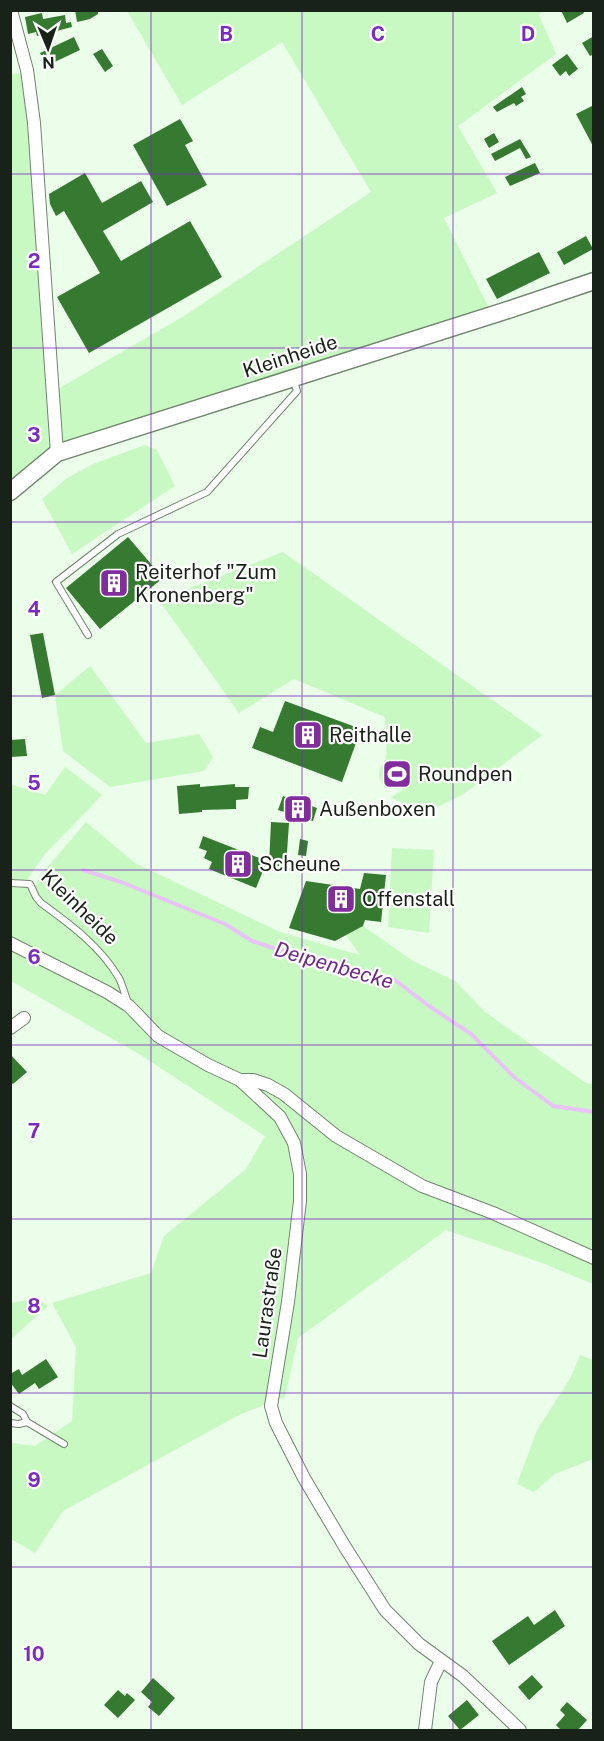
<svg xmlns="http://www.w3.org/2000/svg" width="604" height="1741" font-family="'Public Sans',sans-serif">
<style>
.green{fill:#c9f9c3}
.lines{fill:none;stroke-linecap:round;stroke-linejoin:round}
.stream{stroke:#e7c4f5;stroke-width:4}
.building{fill:#367930}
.lane-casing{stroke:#70856e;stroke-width:8}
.street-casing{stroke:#70856e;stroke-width:14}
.secondary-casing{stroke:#70856e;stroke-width:19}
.lane{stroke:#fff;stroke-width:6}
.street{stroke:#fff;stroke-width:12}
.secondary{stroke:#fff;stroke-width:16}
.grid{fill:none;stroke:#7b2cbf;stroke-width:1.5;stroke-opacity:0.55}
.labels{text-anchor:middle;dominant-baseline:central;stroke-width:4.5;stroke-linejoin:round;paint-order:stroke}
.street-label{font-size:20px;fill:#192218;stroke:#fff}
.poi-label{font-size:20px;fill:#192218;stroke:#fff;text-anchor:start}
.water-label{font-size:21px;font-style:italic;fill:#6f2986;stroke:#fff}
.grid-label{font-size:20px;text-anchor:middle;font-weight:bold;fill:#7b2cbf;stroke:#fff;stroke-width:4.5;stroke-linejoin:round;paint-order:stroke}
</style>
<rect width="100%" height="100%" fill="#ebfee9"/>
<path class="green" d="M127 11H543L539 15 556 54 458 126 497 193 444 218 489 308 308 364 62 445 58 389 184 316 371 192 282 42 182 105Z
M25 73 53 451 11 486 10 74Z
M145 445 157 450 175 486 72 554 42 499 67 478 93 464Z
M283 552 542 735 462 795 422 814 391 797 404 789C392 790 375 786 380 769 380 766 384 764 385 761 388 752 385 727 385 717L294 679 239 713 159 600Z
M90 666 146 743 199 734 213 757 204 771 110 787 63 751 55 695Z
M65 767 102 795 44 855 26 881 11 880 10 784 45 795Z
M86 822 135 863 280 932 360 955 346 935 363 926 413 961 455 981 485 1012 586 1083 593 1084V1284L542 1263 446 1230 298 1338 285 1397 241 1414 63 1511 35 1553 11 1539V1443L35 1446 72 1421 76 1347 52 1303 151 1273 164 1236 246 1169 265 1136 139 1054 11 981V888L35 886 40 876Z
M392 848 434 850 429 933 388 927Z
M37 1298 48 1306 11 1339V1303Z
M580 1355 593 1360V1459L555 1474 534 1492 517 1484 537 1430 571 1377Z"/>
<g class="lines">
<path class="stream" d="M83 870 121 882 225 924 252 941 334 968 395 980 429 1006 471 1034 514 1077 553 1106 594 1112"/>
</g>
<path class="building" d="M75 10H98V14L90 19 77 22Z
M561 10H583L584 13 567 23Z
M42 13 43 19 65 15 66 23 71 22 72 27 37 36 36 32 28 34 25 17Z
M594 36V54L590 56 582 43Z
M74 37 80 50 46 66 40 53Z
M102 49 113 66 105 72 93 54Z
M567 54 578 69 569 76 566 71 560 76 552 65Z
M522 87 526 94 521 97 524 101 516 106 514 103 497 112 493 107Z
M594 105V148L576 114Z
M180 119 193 141 185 145 207 185 167 206 133 145Z
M494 133 499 142 489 148 484 139Z
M520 139 531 157 526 159 520 148 495 161 491 154Z
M535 163 540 173 510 186 505 177Z
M85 173 102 203 141 181 153 202 103 231 121 261 190 221 222 277 89 353 57 297 100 273 64 211 56 216 50 204 49 194Z
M586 236 593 249 564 265 557 252Z
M539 252 550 273 497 299 486 279Z
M128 537 163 578 100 629 66 588Z
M43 633 55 695 42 698 30 635Z
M285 701 361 729 342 782 252 748 260 727 273 732Z
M25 739 27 756 10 757V740Z
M200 784V787L235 784V787H249L248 799 236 800V809L202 810V812L179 814 177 786Z
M283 796 317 808 313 821 278 810Z
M271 822 289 823 286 867 269 865Z
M203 836 267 861 256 888 209 869 212 862 204 858 207 851 199 848Z
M300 839 308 841 306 856 298 855Z
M364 873 386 875 381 922 365 920 363 926 335 941 289 928 306 881 360 889Z
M10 1054 27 1072 13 1084 10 1082Z
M46 1359 58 1377 39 1389 35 1383 19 1394 10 1382V1374L19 1369 22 1375Z
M555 1610 565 1626 509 1665 492 1641 528 1616 534 1625Z
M532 1675 543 1687 529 1700 518 1687Z
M153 1678 175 1698 159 1716 148 1707 152 1702 141 1692Z
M118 1690 125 1696 127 1693 135 1700 118 1718 104 1705Z
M467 1700 479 1715 460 1730 448 1716Z
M567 1702 587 1720 578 1730H561L556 1725 565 1715 560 1710Z"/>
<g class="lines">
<g class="lane-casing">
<path id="lane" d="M88 635 56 582 118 534 207 492 297 391 294 381
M10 883 30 884 36 897 41 903C70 924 100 946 119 978 123 986 125 996 129 1005
M10 1406 23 1414 27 1422 64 1444
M10 1423 19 1424 27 1422"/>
</g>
<g class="street-casing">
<path id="street" d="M11 10 27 70 34 123 57 453
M10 943 107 992 129 1006 158 1036 208 1065 240 1080 280 1117 294 1143 300 1174V1201L288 1302 271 1406 276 1423 304 1478 345 1547 385 1610 419 1644 463 1676 520 1730
M10 1028 24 1018
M240 1080H253L268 1085 284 1094 336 1136 422 1186 493 1213 594 1258
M425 1730 431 1682 441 1661"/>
</g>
<g class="secondary-casing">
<path id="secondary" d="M10 492 57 453 508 310 594 281"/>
</g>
<use href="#lane" class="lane"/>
<use href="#street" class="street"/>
<use href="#secondary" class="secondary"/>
</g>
<path class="grid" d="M151 10V1730M302 10V1730M453 10V1730M10 174H594M10 348H594M10 522H594M10 696H594M10 870H594M10 1045H594M10 1219H594M10 1393H594M10 1567H594"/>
<defs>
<g id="building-square" transform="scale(1.5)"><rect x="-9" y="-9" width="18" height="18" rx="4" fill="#812d9c" stroke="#fff"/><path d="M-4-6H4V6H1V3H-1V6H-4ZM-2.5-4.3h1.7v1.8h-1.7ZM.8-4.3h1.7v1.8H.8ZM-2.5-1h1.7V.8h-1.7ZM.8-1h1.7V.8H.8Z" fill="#fff"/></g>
<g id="stadium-square" transform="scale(1.5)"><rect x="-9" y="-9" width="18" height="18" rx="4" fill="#812d9c" stroke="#fff"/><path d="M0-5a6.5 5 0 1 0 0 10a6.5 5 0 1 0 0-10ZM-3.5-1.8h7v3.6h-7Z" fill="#fff"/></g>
</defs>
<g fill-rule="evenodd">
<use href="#building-square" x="114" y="583"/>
<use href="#building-square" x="308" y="735"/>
<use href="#stadium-square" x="397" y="774"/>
<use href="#building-square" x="298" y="809"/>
<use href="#building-square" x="238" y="864"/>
<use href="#building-square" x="341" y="899"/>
</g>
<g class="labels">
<g class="street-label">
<text transform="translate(290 356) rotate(-18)">Kleinheide</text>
<text transform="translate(80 907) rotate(44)">Kleinheide</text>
<text transform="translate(267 1303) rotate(-82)">Laurastraße</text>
</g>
<g class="poi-label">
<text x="135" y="572">Reiterhof "Zum<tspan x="135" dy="23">Kronenberg"</tspan></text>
<text x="329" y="735">Reithalle</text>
<text x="418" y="774">Roundpen</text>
<text x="319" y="809">Außenboxen</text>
<text x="259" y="864">Scheune</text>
<text x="362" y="899">Offenstall</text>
</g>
<g class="water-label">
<text transform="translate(334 965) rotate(16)">Deipenbecke</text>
</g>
</g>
<g class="grid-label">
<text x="226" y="41">B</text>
<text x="378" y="41">C</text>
<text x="528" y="41">D</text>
<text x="34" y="268">2</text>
<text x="34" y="442">3</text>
<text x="34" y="616">4</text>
<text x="34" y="790">5</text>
<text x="34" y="964">6</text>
<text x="34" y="1138">7</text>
<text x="34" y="1313">8</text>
<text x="34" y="1487">9</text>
<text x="34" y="1661">10</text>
</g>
<rect width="604" height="1741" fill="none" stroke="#192218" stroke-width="24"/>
<g transform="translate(48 48) rotate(178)" stroke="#ffffff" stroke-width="4.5" paint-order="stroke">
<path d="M0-4.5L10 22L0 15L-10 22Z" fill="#192218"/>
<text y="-9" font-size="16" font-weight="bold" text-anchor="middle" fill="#192218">N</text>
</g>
</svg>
